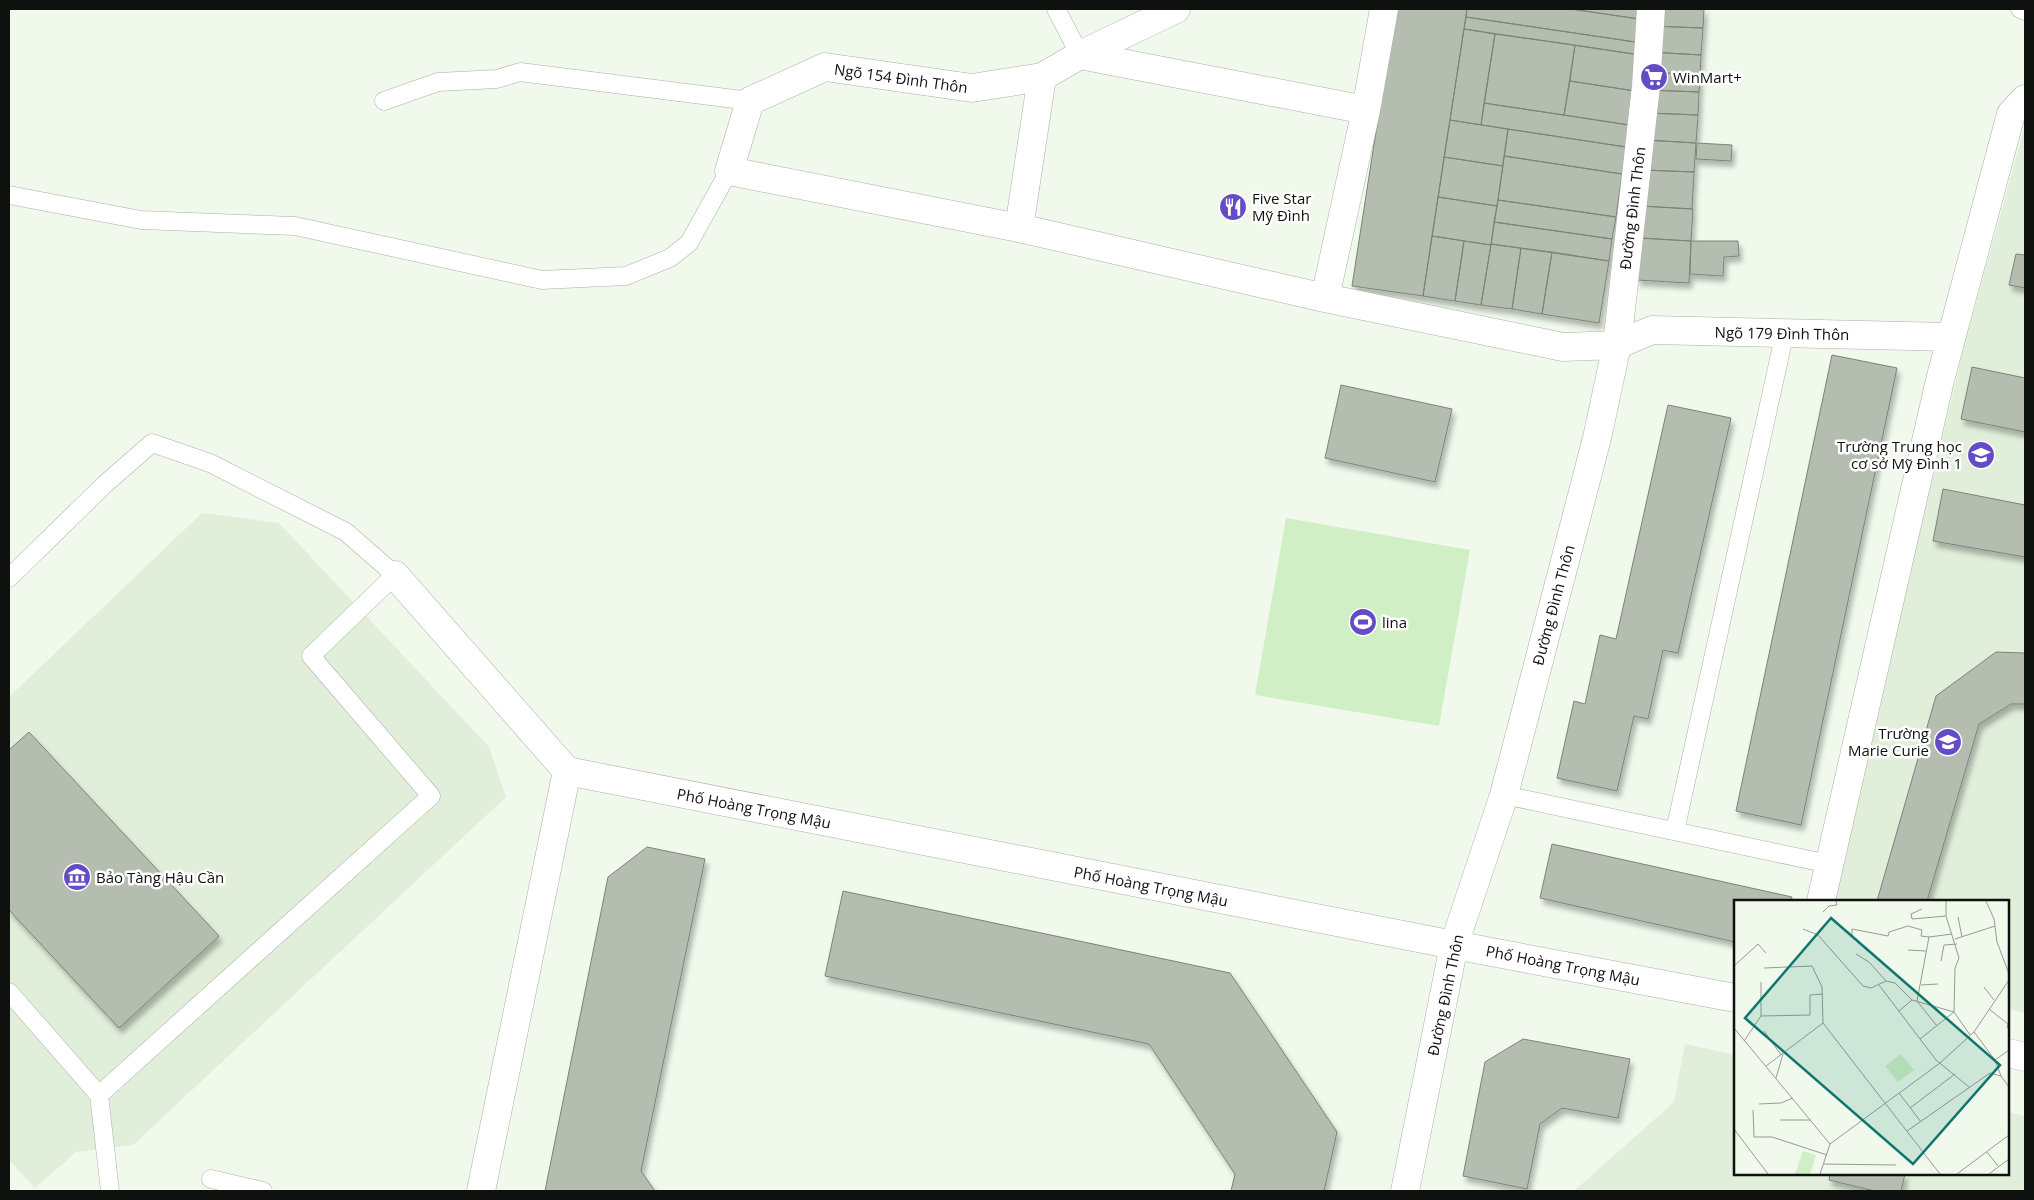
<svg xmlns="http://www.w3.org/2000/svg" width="2034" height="1200" font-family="'Open Sans',sans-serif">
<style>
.built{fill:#e0eeda}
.green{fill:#d1efc5}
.building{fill:#b4bdb0;stroke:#7b8478;filter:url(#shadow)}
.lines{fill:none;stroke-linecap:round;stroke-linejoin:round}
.service-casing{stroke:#a8b1a5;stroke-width:19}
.minor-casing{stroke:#a8b1a5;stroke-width:29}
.service{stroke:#fff;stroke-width:18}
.minor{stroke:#fff;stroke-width:28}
.labels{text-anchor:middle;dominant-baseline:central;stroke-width:5;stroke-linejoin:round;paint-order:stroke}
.poi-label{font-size:15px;fill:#0e110d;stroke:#fff;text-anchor:start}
.street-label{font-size:15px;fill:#0e110d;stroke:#fff}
.inset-road{fill:none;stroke:#969c93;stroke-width:1}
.view{fill:#0f766e;fill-opacity:0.15;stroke:#0f766e;stroke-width:2.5}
.inset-edge{fill:none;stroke:#0e110d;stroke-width:2.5}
</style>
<defs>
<filter id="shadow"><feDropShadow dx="3" dy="5.5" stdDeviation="2.5" flood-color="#0004"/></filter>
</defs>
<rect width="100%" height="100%" fill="#f0f9ec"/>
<path class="built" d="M2025 125V1013L2008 1009V901H1835L1912 563 1964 347Z
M202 513 279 523 489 747 506 797 133 1145 76 1152 35 1188 9 1160V697Z
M1685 1044 1735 1055V1174H2008V1112L2025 1116V1191H1574L1674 1102Z"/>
<path class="green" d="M1286 518 1470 550 1439 726 1255 695Z"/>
<path class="building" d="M1395 9H1467L1423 296 1352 286Z
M1467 9H1571L1646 20 1642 43 1466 17Z
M1571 9H1648L1646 20Z
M1653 9H1704L1703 28 1652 26Z
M1466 17 1642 43 1640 55 1464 29Z
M1652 26 1703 28 1701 55 1650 52Z
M1464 29 1495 34 1481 125 1450 120Z
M1495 34 1575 45 1564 115 1484 103Z
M1575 45 1640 55 1635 91 1570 81Z
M1650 52 1701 55 1700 75 1649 72Z
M1649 72 1700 75 1699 92 1648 90Z
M1570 81 1635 91 1629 125 1564 115Z
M1648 90 1699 92 1698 115 1647 113Z
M1484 103 1629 125 1626 147 1481 125Z
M1647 113 1698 115 1696 143 1645 140Z
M1450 120 1508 129 1503 166 1444 157Z
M1508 129 1626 147 1622 174 1504 156Z
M1645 140 1696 143 1694 172 1644 170Z
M1697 143 1732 145 1731 161 1696 159Z
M1504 156 1622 174 1616 217 1498 200Z
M1444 157 1503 166 1497 206 1438 197Z
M1644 170 1694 172 1692 209 1641 206Z
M1438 197 1497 206 1491 245 1432 236Z
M1498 200 1616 217 1612 239 1494 222Z
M1641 206 1693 209 1691 241 1640 238Z
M1494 222 1612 239 1609 261 1491 244Z
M1432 236 1464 241 1455 301 1423 296Z
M1640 238 1691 241 1689 283 1637 280Z
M1464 241 1491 245 1481 305 1455 301Z
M1691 241H1738L1739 256 1724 257 1723 276 1690 274Z
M1491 244 1521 248 1512 309 1481 305Z
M1521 248 1552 252 1542 314 1512 309Z
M1552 252 1609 261 1599 323 1542 314Z
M2016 254 2025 255V288L2009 285Z
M1832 355 1897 368 1801 825 1736 811Z
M1972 367 2025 378V432L1961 419Z
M1341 385 1452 409 1435 482 1325 458Z
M1668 405 1731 418 1678 653 1663 650 1648 719 1634 716 1617 791 1557 778 1574 701 1585 704 1600 635 1616 639Z
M1943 489 2025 505V557L1933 541Z
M1996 652 2025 653V704H2011L1979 724 1927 901H1877L1936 696Z
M29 732 219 936 119 1028 9 910V750Z
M1552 844 1792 897 1791 901H1735V942L1540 898Z
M647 847 705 859 641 1171 655 1191H545L608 877Z
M843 891 1230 973 1337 1132 1324 1191H1231L1235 1174 1149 1044 825 976Z
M1523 1039 1630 1059 1618 1118 1562 1108 1540 1124 1527 1189 1463 1176 1485 1062Z
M1830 1174H1905L1901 1191H1875L1829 1180Z"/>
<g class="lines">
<g class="service-casing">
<path id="service" d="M1056 9 1080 55
M2020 9 2025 11
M384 101 438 82 497 79 520 72 750 101
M9 195 141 220 295 226 542 280 626 276 670 258 689 243 729 171
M9 578 104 485 152 443 210 463 346 532 395 575 311 656 431 796 99 1095
M1504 795 1829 864
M1675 831 1785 332
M9 992 99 1095 110 1191
M211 1179 263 1191"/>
</g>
<g class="minor-casing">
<path id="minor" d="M1176 9 1080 55 1042 77 972 88 825 67 750 101 729 171 1019 228 1325 298 1563 347 1617 345 1652 330 1951 337
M1080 55 1366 110
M1019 228 1042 77
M1325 298 1366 110 1384 9
M395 575 567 771
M567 771 1454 945 1735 998
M1821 901 1940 380 2011 114 2025 99
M2008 1053 2025 1057
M481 1191 567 771
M1405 1191 1454 945 1504 795 1597 438 1617 345 1646 86 1651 9"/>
</g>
<use href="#service" class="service"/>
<use href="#minor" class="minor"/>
</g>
<defs>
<g id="supermarket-disc" transform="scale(1.4375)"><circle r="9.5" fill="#634cc5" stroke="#fff"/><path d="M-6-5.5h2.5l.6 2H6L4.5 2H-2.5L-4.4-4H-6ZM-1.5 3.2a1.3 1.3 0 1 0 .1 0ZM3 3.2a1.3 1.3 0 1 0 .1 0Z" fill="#fff"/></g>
<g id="restaurant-disc" transform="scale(1.4375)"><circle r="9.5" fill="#634cc5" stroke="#fff"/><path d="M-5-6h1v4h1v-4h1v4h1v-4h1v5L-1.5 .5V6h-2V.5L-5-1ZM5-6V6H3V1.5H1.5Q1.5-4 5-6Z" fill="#fff"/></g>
<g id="school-disc" transform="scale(1.4375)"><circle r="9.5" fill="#634cc5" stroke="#fff"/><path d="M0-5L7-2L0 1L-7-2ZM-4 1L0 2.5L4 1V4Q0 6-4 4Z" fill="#fff"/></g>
<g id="stadium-disc" transform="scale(1.4375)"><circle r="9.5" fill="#634cc5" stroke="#fff"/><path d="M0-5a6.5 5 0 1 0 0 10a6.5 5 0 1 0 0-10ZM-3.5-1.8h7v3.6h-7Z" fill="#fff"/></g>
<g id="museum-disc" transform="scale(1.4375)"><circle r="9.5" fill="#634cc5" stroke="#fff"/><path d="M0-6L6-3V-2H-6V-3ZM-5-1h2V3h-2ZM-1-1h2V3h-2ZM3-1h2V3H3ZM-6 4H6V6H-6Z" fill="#fff"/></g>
</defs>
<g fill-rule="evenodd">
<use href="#supermarket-disc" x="1654" y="77"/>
<use href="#restaurant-disc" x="1233" y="207"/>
<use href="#school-disc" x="1981" y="455"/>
<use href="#stadium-disc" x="1363" y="622"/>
<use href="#school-disc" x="1948" y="742"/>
<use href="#museum-disc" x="77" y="877"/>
</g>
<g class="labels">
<g class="poi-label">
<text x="1673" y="77">WinMart+</text>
<text x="1252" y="198">Five Star<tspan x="1252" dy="17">Mỹ Đình</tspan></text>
<text x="1962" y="446" text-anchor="end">Trường Trung học<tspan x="1962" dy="17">cơ sở Mỹ Đình 1</tspan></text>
<text x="1382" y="622">lina</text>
<text x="1929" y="733" text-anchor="end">Trường<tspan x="1929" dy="17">Marie Curie</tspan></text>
<text x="96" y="877">Bảo Tàng Hậu Cần</text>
</g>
<g class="street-label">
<text transform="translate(901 78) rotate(8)">Ngõ 154 Đình Thôn</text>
<text transform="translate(1632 208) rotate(-83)">Đường Đình Thôn</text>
<text transform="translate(1782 333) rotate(1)">Ngõ 179 Đình Thôn</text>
<text transform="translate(1553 605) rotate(-75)">Đường Đình Thôn</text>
<text transform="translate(754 808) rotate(11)">Phố Hoàng Trọng Mậu</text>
<text transform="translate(1151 886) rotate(11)">Phố Hoàng Trọng Mậu</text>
<text transform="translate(1563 965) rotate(11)">Phố Hoàng Trọng Mậu</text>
<text transform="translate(1445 995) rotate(-78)">Đường Đình Thôn</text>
</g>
</g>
<g transform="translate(1734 900)">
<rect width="275" height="275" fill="#f0f9ec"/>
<path d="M167 154 180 170 164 182 151 166ZM69 251 82 255 76 274H61Z" fill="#d1efc5"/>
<path class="inset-road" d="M212 1V16L225 58 221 68 220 112 236 135M252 1 260 19 263 42 275 74M188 9 177 14 178 19 212 16M89 12 95 6 103 5 102 1M224 17 228 37M69 29 84 35 129 86 137 88 152 81 161 83 178 100 220 112M118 37V29L154 36 155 32 174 26 188 30 187 36 195 37 218 34M195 37 183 101 203 126M221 39 261 26M174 50 192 51M122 54 135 62 152 81M207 61 210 45 223 44M0 66 24 44 32 53M30 68 78 66 88 87 89 123M145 85 202 160 235 187M187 85 204 84M250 87 260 100M255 109 274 124 273 128M165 111 178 100M27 116 76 115V95L89 94M89 123 206 274M0 128 96 244M30 131 47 155M240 132 261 160 267 176M186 139 220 112M10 141 27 116V82M261 160 275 150M32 166 89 123M42 178 49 154M165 193 187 222M25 204 47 203 59 198M176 208 221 174M19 210 20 237H38L93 255M46 220H77M0 229 34 274M173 231 256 173 267 176 275 187M253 252 264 266M90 264 162 265M86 274 96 244 206 163 240 132 275 80M223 274 275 235M255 274 275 259"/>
<path class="view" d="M97 18 266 165 179 264 11 118Z"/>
<rect width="275" height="275" class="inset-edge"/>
</g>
<rect width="2034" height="1200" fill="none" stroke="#0e110d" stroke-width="20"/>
</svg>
